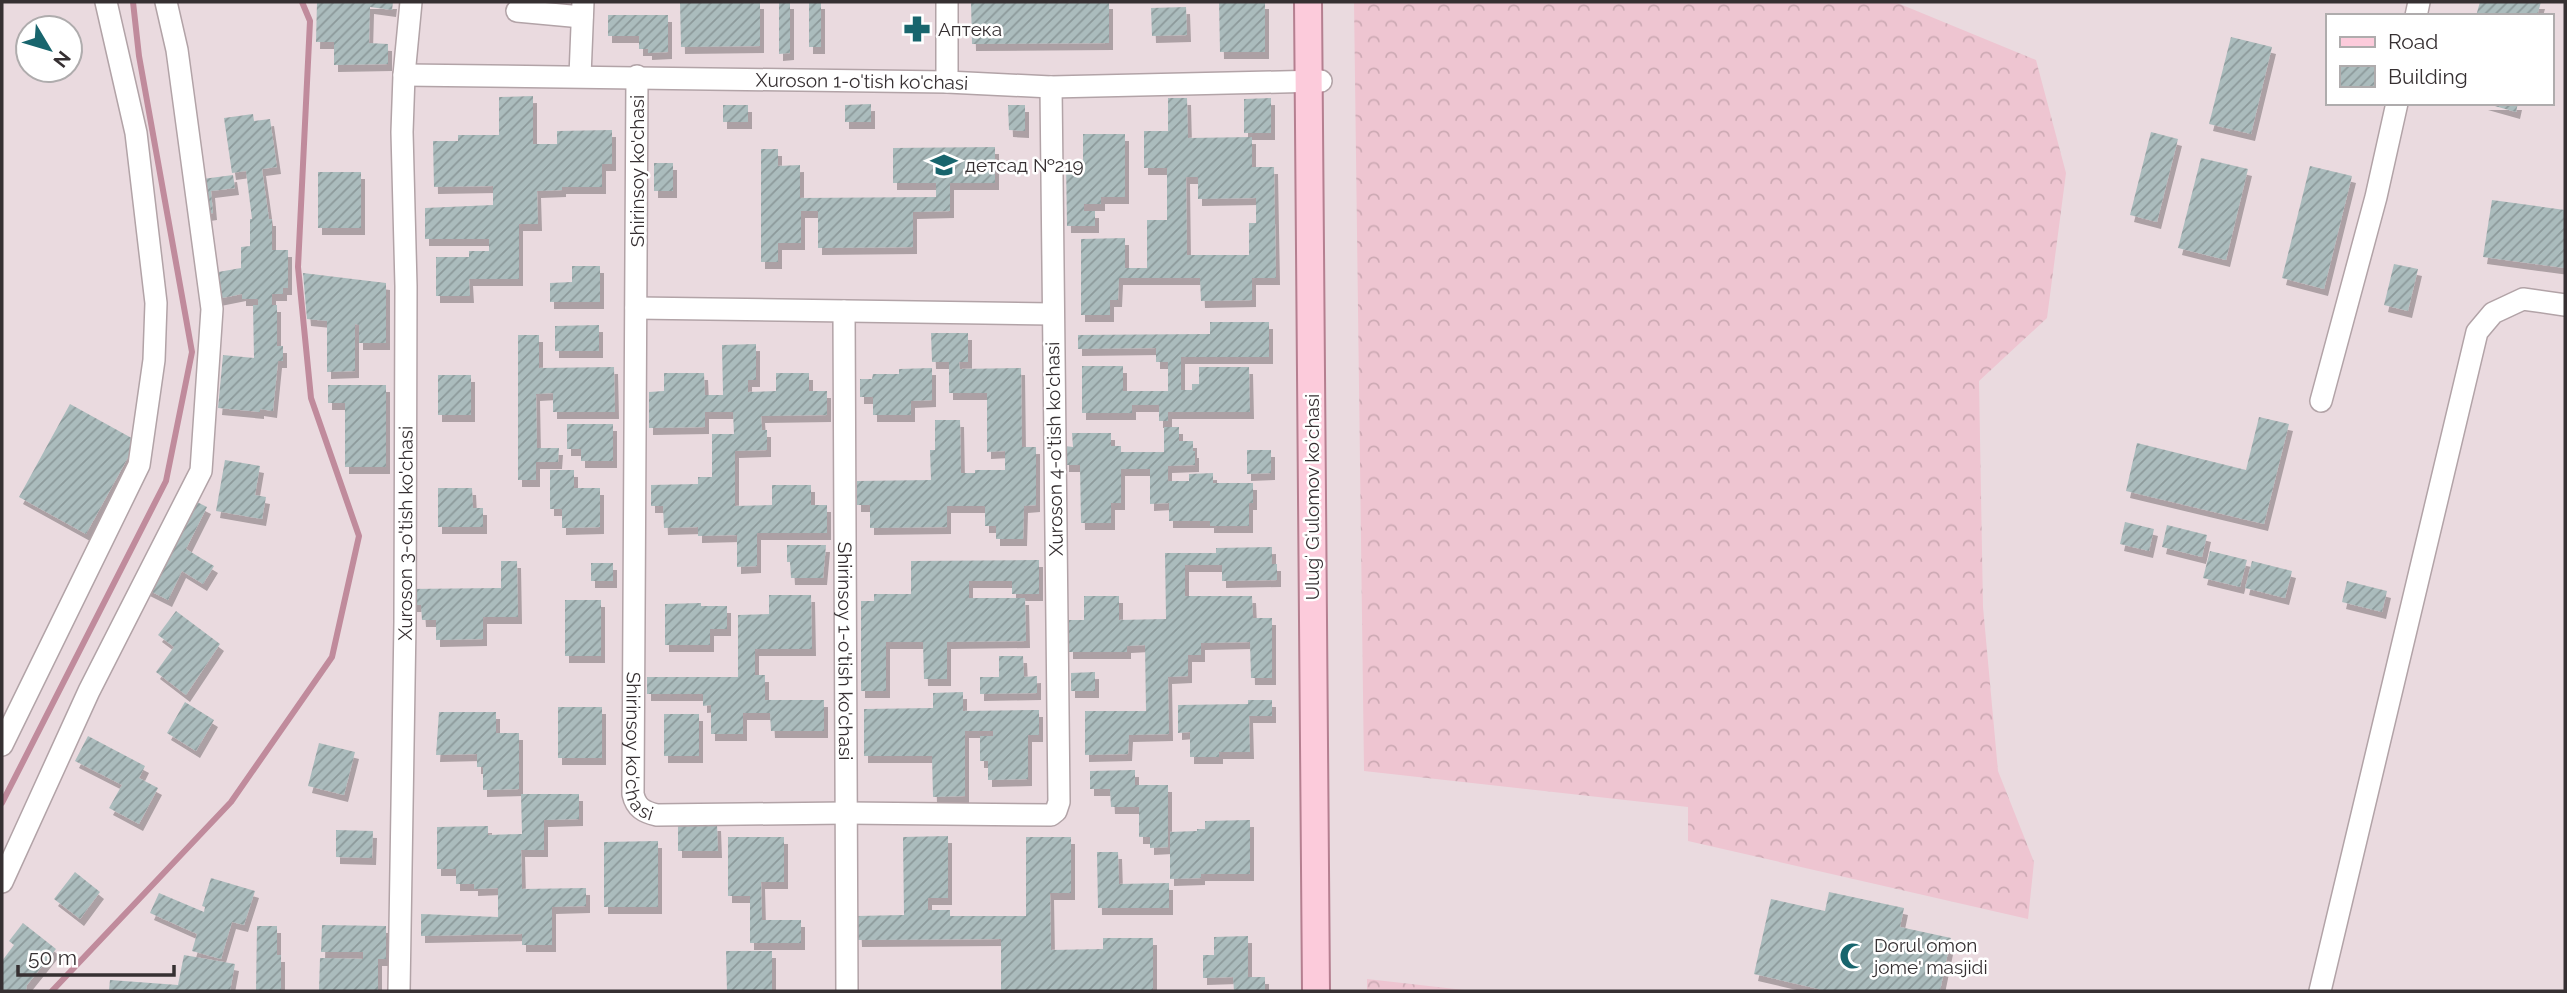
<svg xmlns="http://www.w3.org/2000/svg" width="2567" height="993" font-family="Raleway,sans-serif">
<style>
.forest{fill:url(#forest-crowns)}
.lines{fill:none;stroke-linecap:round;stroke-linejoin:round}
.stream{stroke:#c08b9c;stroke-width:6}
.building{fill:url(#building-hatch);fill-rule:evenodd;filter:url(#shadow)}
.minor-casing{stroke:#b2a3a7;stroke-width:24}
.major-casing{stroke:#b57f90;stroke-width:30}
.minor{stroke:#fff;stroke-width:21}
.major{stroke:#fccbdb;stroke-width:26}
.labels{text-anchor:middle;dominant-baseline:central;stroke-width:5;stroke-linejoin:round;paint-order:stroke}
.poi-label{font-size:19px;fill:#363032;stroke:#fff;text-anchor:start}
.street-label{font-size:19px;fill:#363032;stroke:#fff}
</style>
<defs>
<pattern id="forest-crowns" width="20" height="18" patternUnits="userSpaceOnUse" patternTransform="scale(1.75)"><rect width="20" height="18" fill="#eec5d1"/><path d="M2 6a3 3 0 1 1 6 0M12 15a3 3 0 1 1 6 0" fill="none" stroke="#cdaab4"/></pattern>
<pattern id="building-hatch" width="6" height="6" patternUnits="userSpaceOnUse" patternTransform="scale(1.75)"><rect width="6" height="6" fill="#abbcbd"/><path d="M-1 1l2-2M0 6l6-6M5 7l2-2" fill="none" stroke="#8c999a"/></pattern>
<filter id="shadow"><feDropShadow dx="4" dy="7" stdDeviation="0" flood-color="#0004"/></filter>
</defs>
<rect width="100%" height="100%" fill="#eadadf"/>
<path class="forest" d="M1354 2H1895L2036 60 2066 173 2047 318 1979 381 1983 607 1998 771 2034 862 2028 919 1688 841V807L1364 771Z
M1367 979 1473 991H1367Z"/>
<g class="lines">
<path class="stream" d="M2 803 166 481 192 352 139 56 133 2
M52 991 231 802 332 657 359 536 311 398 298 267 310 21 302 2"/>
</g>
<path class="building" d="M317 2H393L392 10 370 7 369 43 388 44V64L334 65V42H316Z
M680 2H760V46L681 47Z
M779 2H790V53L779 54Z
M809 2H821V47H809Z
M971 2H1109V43L972 44Z
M1219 2H1265V52H1220Z
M2480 2H2541L2537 16H2476Z
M1186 7 1187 35 1152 36 1151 8Z
M608 15H668V52L648 53V49H639V36H608Z
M2231 37 2272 47 2251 134 2209 124Z
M533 96V144H557V131L612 130V164H602V187H562V190L537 191 538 224H519V279H469L470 296H436V257H469V251H489V239H425V208L493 205V186L434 187 433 141H458V135H499V97Z
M1168 98H1187L1188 138 1252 137V167H1274L1276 278H1252V300L1201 301 1200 278H1119L1118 300H1110V315H1081V239L1125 238V268H1147V220H1167V168H1144V131H1168ZM1186 177H1198V199L1256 198V223H1249V255H1187Z
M1271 98V133H1244V99Z
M2484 103H2518L2516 112Z
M871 104V122H845V105Z
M723 105H748V122H723Z
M1008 105H1025V131L1009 130Z
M253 114 254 121 270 119 277 167 262 169 269 219H272V250H288V288H283V294H272V305H277V346H283V361H278L273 411 260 409V412L218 408 223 355 254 358 253 305H258V299H242V294L212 300 207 274 241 268V247L250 246V219H252L246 171 232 173 224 118Z
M2151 132 2178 139 2157 222 2130 215Z
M1083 134H1125V197H1101V204H1084V211H1095V226H1067L1066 162H1083Z
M995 147V183H950V211L913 212V247L818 248V211H801V243H778V262H761V149H778V166L800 165V198L936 197V183H893V148Z
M2201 158 2248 169 2226 260 2178 248Z
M654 163H673V191H654Z
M2310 166 2352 176 2324 289 2282 278Z
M318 172H361V228H318Z
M233 175 235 188 211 191 213 213 200 215 195 180Z
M2492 200 2565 210V268L2483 257Z
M2394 264 2418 269 2408 311 2384 305Z
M572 266H600V302H550V283L572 282Z
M303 273 386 283V343H359V325L355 324V371L327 372V321L307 319Z
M1210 322H1269V357H1181V390H1192V384H1199V367H1249L1250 412H1168V421H1159V405H1132V413H1082V366H1123V391H1168V362H1156V348L1078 349V335L1210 334Z
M599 325V351H555V326Z
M931 333H968V362H959L960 369 1021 368 1022 447H1036V505L1024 506 1023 539H996V526H985V506H947V527L870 528V505H857V481L931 480 930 450H935V420H960L961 473H975V470H1005V451L987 452V393H949V362H932Z
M518 335H539V368L614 367 615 412H553V393L536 394 537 448H559L558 462H536V480H518Z
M756 344V380H748V392L776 391V373H809V391H827V415L761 416 762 430H767V450L735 451V506L772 505V485H811V505H827V533H757V566L737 567V535L698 536V527L664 528 663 506H651V485L698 484V477H712V434H734L733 412H705V427L649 428V392L664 391V373H704L705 395H723L722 345Z
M932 368V400L911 401V415H873V397H860V379H872L873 374H899V369Z
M438 375H471V415H438Z
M328 385H386V467H345V403H328Z
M70 404 137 441 86 534 19 497Z
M2259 417 2289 424 2264 524 2126 491 2137 443 2246 470Z
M567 424H613V461H581V449H567Z
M1164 427H1179V441H1193V451H1195V465L1168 466V481H1189V474L1213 473V483H1253V503H1249V526H1210V521H1169V503L1150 504V469H1121V503H1111V523H1081L1080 465H1065V446L1073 447 1072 433H1111V446H1121V452H1164Z
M1247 450H1271V473L1247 474Z
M225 460 260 466 255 495 266 497 262 519 216 511Z
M550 470H574V488H600V527L562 528V509H550Z
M438 488H472L473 508H483V527H438Z
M191 499 207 507 186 549 214 566 203 584 182 571 168 600 146 589Z
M2125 522 2154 529 2149 551 2120 544Z
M2167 525 2207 535 2202 557 2162 547Z
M787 545H826L823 578H791L790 562H787Z
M1272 547V564H1277V580L1222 581V565H1185V596H1252L1253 618H1272V678H1251L1250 642 1201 643V655H1188V676L1168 677 1169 734 1129 735 1128 754 1085 755V711H1146L1145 645 1127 646V652H1069V620H1084V596H1119V620L1166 619 1165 553H1216V548Z
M2210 551 2247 560 2240 587 2203 578Z
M1039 560V594H1012V581H969V598H1025L1026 641 947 642V679H924L923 642H886V691H861V601H874V594H911V561Z
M501 561H517L518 617H483V639L436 640V620H422L421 605H408V589L501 588Z
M2252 561 2292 571 2285 598 2245 588Z
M591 563H613V581H591Z
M2347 581 2387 591 2382 612 2342 602Z
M769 595H811L812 649H755V675H765V700H824V731H771L770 713H743V734H711V705L703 706V694H647V677H738V615L769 614Z
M565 600H601V656H565Z
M701 603V606H727V629H710V645H665V604Z
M176 611 220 644 186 695 156 672 174 647 158 635Z
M999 656H1023L1024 677 1037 676V693L980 694V677H999Z
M1095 672V691H1071V673Z
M963 692V711L1039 710V735H1028V779L988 780V761H980V736H993V731H965V796L933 797 932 756H864V709L933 708V693Z
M1248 700H1272V716H1249L1250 752H1219V757H1190V732L1178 733V705L1248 704Z
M185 702 214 720 196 751 167 733Z
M558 707H602V758H558Z
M439 712H496V733H519V789L483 790V767H477V754L436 755Z
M664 714H699V756H664Z
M88 736 145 766 139 778 158 788 139 824 109 808 122 785 75 761Z
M319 743 355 752 344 795 308 786Z
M1135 770V785H1168V847L1150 848V837H1139V807H1111L1110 789H1090V771Z
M521 794H579V819L544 820V850H521L522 889 586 888V906L552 907V945H522V934L421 936V914L498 917V888L474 889V884H456V869H437V827L488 826V835L522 834Z
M1250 820V874H1201V878L1170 879V832L1197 831V829H1205V821Z
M678 824H717L718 851H678Z
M336 830 373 831 372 858 336 857Z
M948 836V898H928V910H950V916H1026V837H1071V893H1050L1051 950 1103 949V938H1153V991H1001V939L858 940 857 916 904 915 903 837Z
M728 837H784V882H761L762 920H801V943H750V896H728Z
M658 841V907H604V842Z
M1097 852H1118L1119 884 1169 883V908H1098Z
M75 872 100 892 80 919 54 899Z
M211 878 255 891 244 925 232 922 221 959 192 951 197 934 150 913 159 893 204 912 205 907 202 906Z
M1829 892 1904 908 1900 927 1951 938 1940 991H1827L1754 974 1771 899 1825 911Z
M23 923 56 949 27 985 26 991H2V961L14 945 9 941Z
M322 925 386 926V959H378V991H319L320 958 363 959V952H321Z
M257 926H277V955H281V991H256Z
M1248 936V977H1265V991H1234L1233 977 1203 978V955H1214V937Z
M726 951H772V991H727Z
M184 955 235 964 230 991H109L110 980 178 985Z"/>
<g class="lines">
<g class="minor-casing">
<g id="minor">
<path d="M947 2V82"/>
<path d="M517 11 582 17"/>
<path d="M2416 16 2419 2"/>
<path id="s1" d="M404 75 947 82 1051 87 1321 81"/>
<path d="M580 76 583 2"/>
<path id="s2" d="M637 76 633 794C636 808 644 812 657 815L846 813 1051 815 1056 811 1059 802 1051 87"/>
<path d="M636 308 1052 314"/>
<path id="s3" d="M844 311 847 991"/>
<path d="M2321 401 2376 197 2397 103"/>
<path d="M2 745 139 465 154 360 156 303 136 133 106 2"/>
<path d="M2 882 89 691 201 471 212 309 177 50 166 2"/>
<path id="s4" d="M399 991 405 622 406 286 402 132 404 75 411 2"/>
<path d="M2320 991 2477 332 2493 313 2523 299 2565 305"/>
</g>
</g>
<g class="major-casing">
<path id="major" d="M1308 2 1316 991"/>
</g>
<use href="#minor" class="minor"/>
<use href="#major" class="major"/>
</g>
<defs>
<g id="pharmacy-bare" transform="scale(2.1)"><path d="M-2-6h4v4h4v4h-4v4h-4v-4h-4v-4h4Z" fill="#18656d" stroke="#fff" stroke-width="2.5" paint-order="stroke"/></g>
<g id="school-bare" transform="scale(2.1)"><path d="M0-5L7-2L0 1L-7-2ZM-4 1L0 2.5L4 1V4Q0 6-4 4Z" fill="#18656d" stroke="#fff" stroke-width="2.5" paint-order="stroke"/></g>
<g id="mosque-bare" transform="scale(2.1)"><path d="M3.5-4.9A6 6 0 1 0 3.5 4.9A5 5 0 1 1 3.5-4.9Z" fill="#18656d" stroke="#fff" stroke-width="2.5" paint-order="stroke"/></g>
</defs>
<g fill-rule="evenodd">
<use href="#pharmacy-bare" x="917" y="29"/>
<use href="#school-bare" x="944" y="165"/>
<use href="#mosque-bare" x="1853" y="956"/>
</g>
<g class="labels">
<g class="poi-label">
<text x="938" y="29">Аптека</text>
<text x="965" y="165">детсад №219</text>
<text x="1874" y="945">Dorul omon<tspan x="1874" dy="22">jome' masjidi</tspan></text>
</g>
<g class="street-label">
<text stroke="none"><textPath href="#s1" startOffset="458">Хuroson 1-o'tish ko'chasi</textPath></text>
<text transform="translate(637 171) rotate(-90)">Shirinsoy ko'chasi</text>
<text transform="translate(1054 449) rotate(-91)">Xuroson 4-o'tish ko'chasi</text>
<text transform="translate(1312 497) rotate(-90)">Ulugʻ Gʻulomov koʻchasi</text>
<text stroke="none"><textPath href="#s4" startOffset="458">Xuroson 3-o'tish ko'chasi</textPath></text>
<text stroke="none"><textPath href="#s3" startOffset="340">Shirinsoy 1-o'tish ko'chasi</textPath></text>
<text stroke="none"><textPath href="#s2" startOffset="672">Shirinsoy ko'chasi</textPath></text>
</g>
</g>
<rect width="2567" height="993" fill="none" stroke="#363032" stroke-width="7"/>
<rect x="2326" y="14" width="228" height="91" fill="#ffffff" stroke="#afacad" stroke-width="2"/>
<rect x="2340" y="37" width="35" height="10" fill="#fccbdb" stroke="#afacad" stroke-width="2"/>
<text x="2388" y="49" font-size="21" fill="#363032">Road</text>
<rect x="2340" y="66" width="35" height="21" fill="url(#building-hatch)" stroke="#afacad" stroke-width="2"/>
<text x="2388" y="84" font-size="21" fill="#363032">Building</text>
<g transform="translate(49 49) rotate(128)"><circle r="33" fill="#ffffff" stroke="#afacad" stroke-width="2"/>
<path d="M0-5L12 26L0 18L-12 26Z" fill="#18656d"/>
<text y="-10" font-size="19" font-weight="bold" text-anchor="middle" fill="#363032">N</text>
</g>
<path d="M18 965v10h156v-10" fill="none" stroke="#363032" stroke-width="3.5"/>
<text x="28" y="965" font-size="21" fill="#363032" stroke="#ffffff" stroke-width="5" paint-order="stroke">50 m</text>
</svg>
